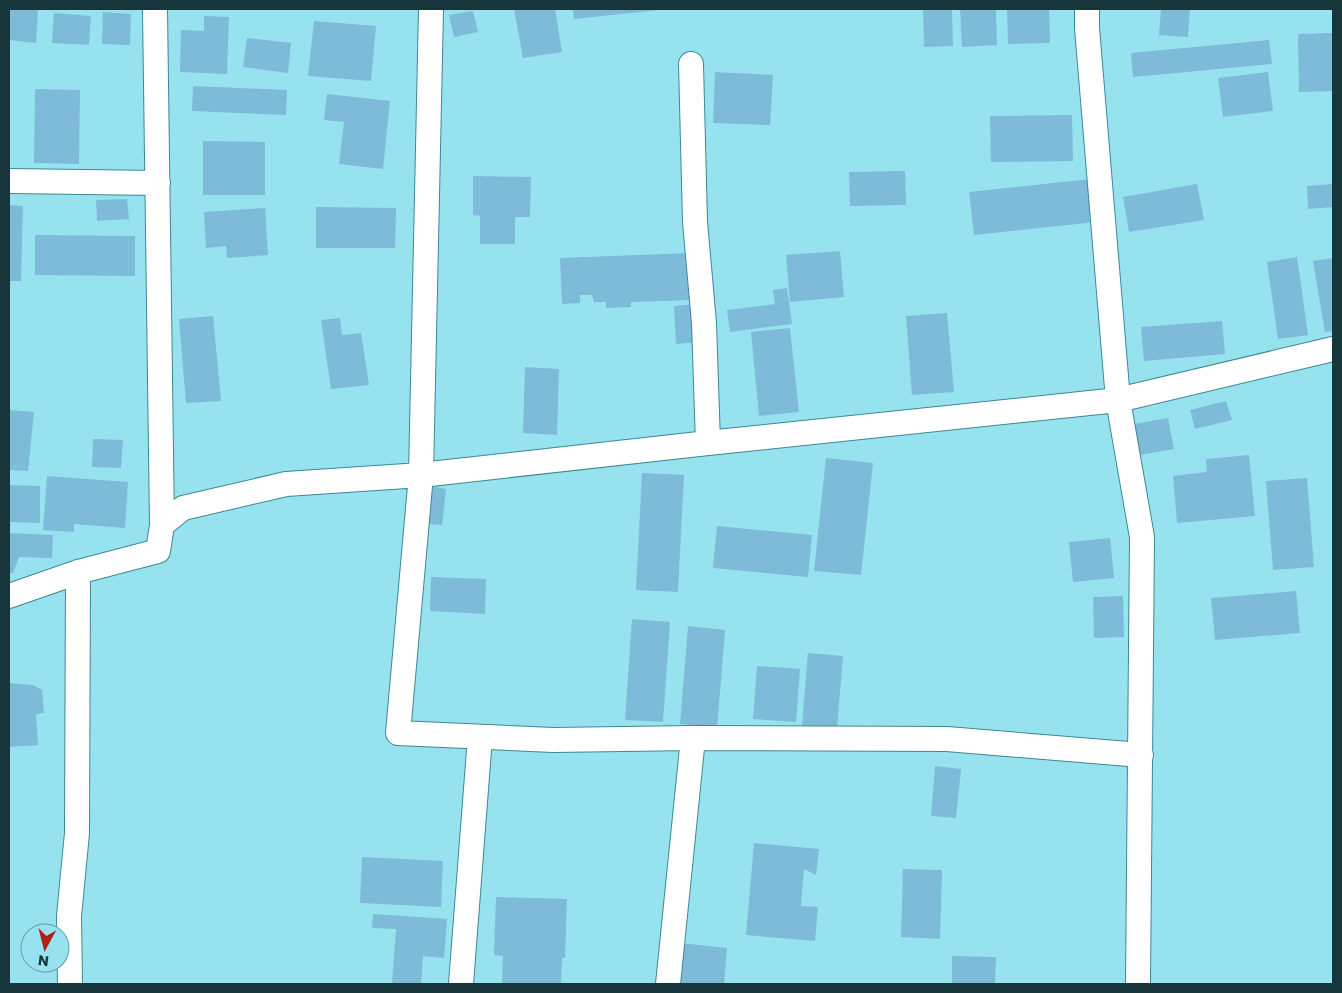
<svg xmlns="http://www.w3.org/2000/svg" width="1342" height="993" font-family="Poppins,sans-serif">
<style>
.building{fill:#7ebbd9}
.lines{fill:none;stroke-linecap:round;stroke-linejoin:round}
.street-casing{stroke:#3d8895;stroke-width:26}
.street{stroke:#fff;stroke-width:24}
</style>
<rect width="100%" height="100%" fill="#97e2ef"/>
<path class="building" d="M9 9 38 10 36 43 9 40Z
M514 9H555L562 52 523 58Z
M573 9H659V10L574 19Z
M923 9H952L953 46 924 47Z
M960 9H996L997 45 962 47Z
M1007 9H1049L1050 43 1008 44Z
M1161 9H1190L1188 37 1159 35Z
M473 11 478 32 454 37 449 15Z
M103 12 131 14 130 45 102 44Z
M54 13 91 16 89 45 52 43Z
M204 16 229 17 227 74 180 72 181 30 204 31Z
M314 21 376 26 371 81 308 76Z
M1333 33V91L1299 92 1298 34Z
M247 38 291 43 288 73 243 67Z
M1269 40 1272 64 1133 77 1131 53Z
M715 72 773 75 770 125 713 123Z
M1268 72 1273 111 1223 117 1218 78Z
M193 86 287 90 286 115 192 111Z
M35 89 80 90 79 164 34 163Z
M327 94 390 101 383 169 339 164 344 122 324 120Z
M1072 115 1073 161 991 162 990 116Z
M203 141 265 142V195H203Z
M905 171 906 205 850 206 849 172Z
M473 176 531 177 530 217H515V244H480V216L473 215Z
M1091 179 1096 222 974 235 969 192Z
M1197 184 1204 220 1129 232 1123 197Z
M1333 184V207L1308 209 1307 186Z
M127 199 129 219 97 221 96 200Z
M9 205 23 206 21 281H9Z
M316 207 396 208 395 248H316Z
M265 208 268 255 227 258 226 246 206 248 204 212Z
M35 235 135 236V276L35 275Z
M840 251 844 297 790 302 786 255Z
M690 253 692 300 631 302V307L606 308V302H594L592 295H580V303L562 304 560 258Z
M1297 257 1308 335 1278 339 1267 262Z
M1333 258V331L1325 332 1313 261Z
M787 288 792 324 730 332 727 310 775 304 773 290Z
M698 304 700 342 676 344 674 306Z
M947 313 954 392 912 395 906 316Z
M213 316 221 401 186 403 179 319Z
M340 318 342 335 361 333 369 385 331 389 321 320Z
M1222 321 1225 354 1144 361 1141 327Z
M790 328 799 412 759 416 751 332Z
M525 367 559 369 557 435 523 433Z
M1226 401 1232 420 1195 429 1190 410Z
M9 410 34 412 28 471 9 470Z
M1168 418 1174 449 1140 455 1134 424Z
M93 439 123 440 121 468 92 467Z
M1249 455 1255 516 1177 523 1173 476 1207 472 1206 459Z
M826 458 873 463 861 575 814 571Z
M642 473 684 475 678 592 636 590Z
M47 476 128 482 125 528 74 524V532L43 530Z
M1307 478 1314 567 1273 570 1266 481Z
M9 485 40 486V523L9 522Z
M429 486 446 489 442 525 424 524Z
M717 526 812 535 808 577 713 568Z
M9 533 53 535 52 558 19 557 13 573H9Z
M1110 538 1114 578 1073 582 1069 542Z
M431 577 486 579 485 614 430 611Z
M1296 591 1300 633 1215 640 1211 598Z
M1123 596 1124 637 1094 638 1093 597Z
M632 619 670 622 663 722 625 720Z
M688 626 725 630 717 728 680 724Z
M808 653 843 656 837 729 802 726Z
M757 666 800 669 796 722 753 719Z
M9 683 33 685 42 690 44 713 36 714 38 745 9 747Z
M935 766 961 769 956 818 931 816Z
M754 843 819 849 816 875 804 869 801 906 818 907 815 941 746 935Z
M362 857 443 861 441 907 360 903Z
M903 869 942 870 940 939 901 937Z
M496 897 567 899 565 958H562L561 984H502L503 956 494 955Z
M373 914 447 919 444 958 423 956 421 984H392L396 929 372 928Z
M680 943 727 948 724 984H676Z
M952 956 996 957 995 984H952Z"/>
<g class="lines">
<g class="street-casing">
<path id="street" d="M155 9 162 525
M431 9 421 475 398 733 553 740 693 738 947 739 1141 755
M1087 9V28L1118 400 1142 537 1138 984
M691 64 695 222 704 323 708 443
M9 181 158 183
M9 596 78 572 158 551 162 525 183 508 286 484 421 475 708 443 1118 400 1333 349
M70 984 69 916 77 833 78 572
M461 984 480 737
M668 984 693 738"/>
</g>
<use href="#street" class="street"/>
</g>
<rect width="1342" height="993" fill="none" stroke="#17363c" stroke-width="20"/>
<g transform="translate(45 948) rotate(187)"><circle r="24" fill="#97e2ef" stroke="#649da7"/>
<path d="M0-4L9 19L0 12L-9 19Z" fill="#b02115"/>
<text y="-8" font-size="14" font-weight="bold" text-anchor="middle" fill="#17363c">N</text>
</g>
</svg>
